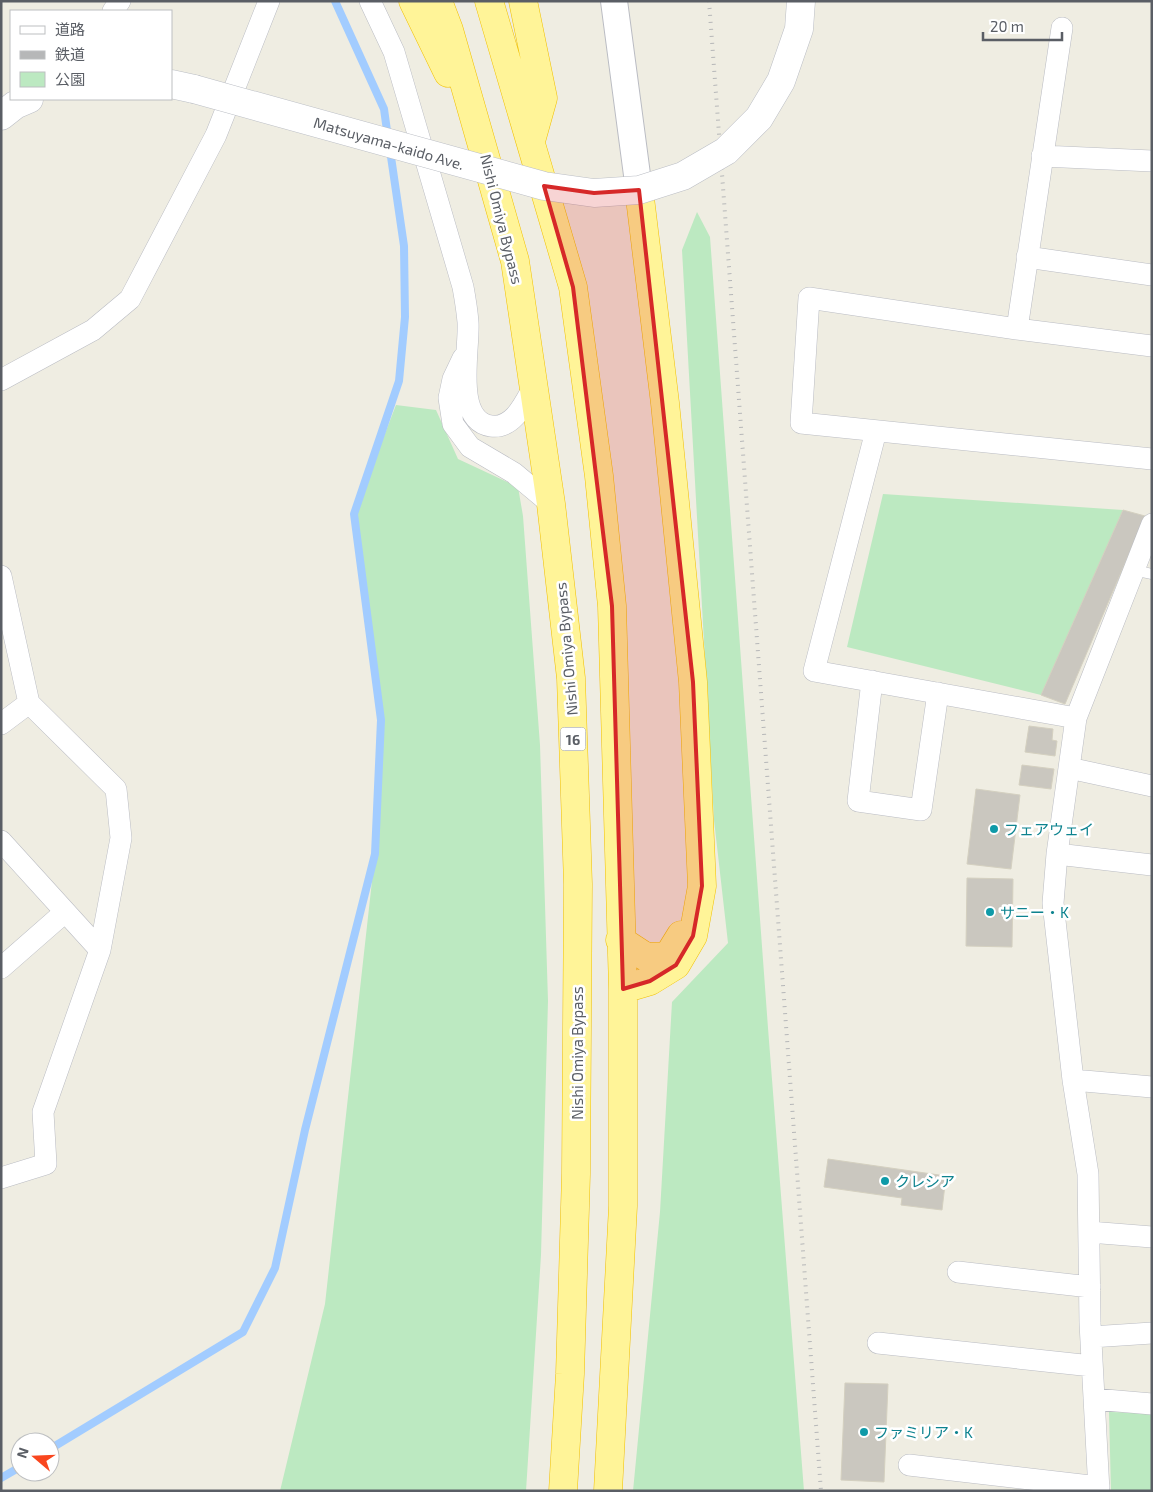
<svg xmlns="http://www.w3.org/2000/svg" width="1153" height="1492" font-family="'Exo 2','Noto Sans JP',sans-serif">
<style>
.green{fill:#bce9c1}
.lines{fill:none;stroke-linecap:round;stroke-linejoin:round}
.stream{stroke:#a2ccff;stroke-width:8}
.building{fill:#cac7bf;stroke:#d4d0c0}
.service-casing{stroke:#babcc3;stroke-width:11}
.minor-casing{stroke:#babcc3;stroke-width:22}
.tertiary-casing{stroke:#babcc3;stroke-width:28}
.secondary-casing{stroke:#bbbec5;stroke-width:29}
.trunk-casing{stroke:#f1c000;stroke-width:29}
.service{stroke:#fff;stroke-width:10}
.minor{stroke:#fff;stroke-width:21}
.tertiary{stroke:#fff;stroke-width:26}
.secondary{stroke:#fff;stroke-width:28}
.trunk{stroke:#fff498;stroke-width:28}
.rail{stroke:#b6b7b8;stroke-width:4;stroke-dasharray:1 6;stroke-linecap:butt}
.secondary-bridge-casing{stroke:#bbbec5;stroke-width:29;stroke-linecap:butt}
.secondary-bridge{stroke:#fff;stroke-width:28}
.marked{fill:#d62828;fill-opacity:0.2;stroke:#d62828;stroke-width:4;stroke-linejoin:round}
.culture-dot{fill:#0f9aa8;stroke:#fff;stroke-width:2}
.labels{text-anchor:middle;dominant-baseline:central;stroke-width:5;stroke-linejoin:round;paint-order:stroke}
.shield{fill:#fff;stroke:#8c8e93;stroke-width:1}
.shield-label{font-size:14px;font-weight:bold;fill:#5a5e65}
.street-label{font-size:15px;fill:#5a5e65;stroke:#fff}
.culture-label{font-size:15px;fill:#0d838f;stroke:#fff;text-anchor:start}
</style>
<rect width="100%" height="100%" fill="#efede2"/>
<path class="green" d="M697 212 710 237 768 1028 804 1491H633L660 1212 672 1002 728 943 714 820 682 250Z
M396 405 436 410 458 459 518 487 523 516 540 745 548 1001 541 1255 526 1491H280L325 1304 375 854 381 720 354 514Z
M883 494 1123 510 1041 695 847 647Z
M1109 1412 1152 1413V1491H1111Z"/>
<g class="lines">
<path class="stream" d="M335 1 384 109 388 138
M50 1449 243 1332 275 1268 305 1130 375 854 381 720 354 514 399 381 405 317 404 246 390 150
M1 1478 20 1467"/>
</g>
<path class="building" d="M1123 510 1145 516 1065 704 1041 695Z
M1029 726 1053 729 1052 740 1057 741 1055 756 1025 752Z
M1022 765 1054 769 1051 789 1019 785Z
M976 789 1020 795 1011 869 967 864Z
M967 878 1013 879 1012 947 966 946Z
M828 1159 946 1176 942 1210 901 1205 902 1198 824 1187Z
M845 1383 888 1384 884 1482 841 1480Z"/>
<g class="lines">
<g class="service-casing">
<path id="service" d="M1133 570 1152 574"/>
</g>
<g class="minor-casing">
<path id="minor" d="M370 1 394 52 463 287C465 298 467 310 468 322 470 348 453 421 491 426 514 429 525 402 534 386
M113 11 120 1
M1042 156 1152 161
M1027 257 1152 275
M1017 329 1062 28
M1152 346 1017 329 809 298 801 423 1152 459
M463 358 453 379 449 398 453 424 470 447 514 473 551 504
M1 380 93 330 130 299 216 135 269 1
M876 431 814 671 1076 718
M1 576 29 703 116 789 121 838 100 950 43 1112 46 1164 1 1178
M872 681 858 801 921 810 938 693
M1 724 29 703
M1069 768 1152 786
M1 841 100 950
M1057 854 1152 865
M1 968 65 912
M1073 1080 1152 1087
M1089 1232 1152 1237
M958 1272 1090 1287
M1091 1337 1152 1333
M878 1343 1092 1366
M1094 1399 1152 1404
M909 1465 1099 1487
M1099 1491 1090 1323 1088 1174 1073 1080 1053 903 1057 854 1076 718 1152 524"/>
</g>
<g class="tertiary-casing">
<path id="tertiary" d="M614 1 639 190"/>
</g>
<g class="secondary-casing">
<path id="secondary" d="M171 84 194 89
M1 116 15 105 29 99"/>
</g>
<g class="trunk-casing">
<path id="trunk" d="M413 1 448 73
M438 1 449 30 515 261 551 504 571 678 578 884 576 1174 570 1374 563 1491
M489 1 573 287 599 476 612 606 623 989V1206L608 1491
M523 1 543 98 531 141
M620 940 646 957 668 956 681 935
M623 989 650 981 676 965 693 936 702 886 693 682 665 403 639 190"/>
</g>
<use href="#service" class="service"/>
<use href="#minor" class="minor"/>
<use href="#tertiary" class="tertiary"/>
<use href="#secondary" class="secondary"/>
<use href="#trunk" class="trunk"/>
<path class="rail" d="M709 1 821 1491"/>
<g class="secondary-bridge-casing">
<path id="secondary-bridge" d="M194 89 544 186 594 193 639 190 683 176 726 151 759 118 781 81 799 29 801 1"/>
</g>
<use href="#secondary-bridge" class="secondary-bridge"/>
</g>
<path class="marked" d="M544 186 594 193 639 190 693 682 702 886 693 936 676 965 650 981 623 989 612 606 573 287Z"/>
<g class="culture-dot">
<circle cx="994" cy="829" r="5"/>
<circle cx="990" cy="912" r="5"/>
<circle cx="885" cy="1181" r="5"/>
<circle cx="864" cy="1432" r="5"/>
</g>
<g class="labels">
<rect class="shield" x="560.5" y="727.5" width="25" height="23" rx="4"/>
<g class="shield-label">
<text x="573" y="739">16</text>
</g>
<g class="street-label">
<text transform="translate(389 143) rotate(16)">Matsuyama-kaido Ave.</text>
<text transform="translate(502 219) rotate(76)">Nishi Omiya Bypass</text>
<text transform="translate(566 649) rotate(-95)">Nishi Omiya Bypass</text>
<text transform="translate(577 1053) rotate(-90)">Nishi Omiya Bypass</text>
</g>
<g class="culture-label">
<text x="1004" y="829">フェアウェイ</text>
<text x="1000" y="912">サニー・K</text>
<text x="895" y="1181">クレシア</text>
<text x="874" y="1432">ファミリア・K</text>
</g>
</g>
<rect width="1153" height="1492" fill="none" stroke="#5a5e65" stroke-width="5"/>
<rect x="10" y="10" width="162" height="90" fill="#ffffff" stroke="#bdbfc1"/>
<rect x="20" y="26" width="25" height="8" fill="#ffffff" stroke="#bdbfc1"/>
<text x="55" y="35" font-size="15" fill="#5a5e65">道路</text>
<rect x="20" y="51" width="25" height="8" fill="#b6b7b8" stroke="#bdbfc1"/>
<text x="55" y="60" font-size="15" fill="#5a5e65">鉄道</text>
<rect x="20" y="72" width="25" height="15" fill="#bce9c1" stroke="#bdbfc1"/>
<text x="55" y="85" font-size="15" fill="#5a5e65">公園</text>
<g transform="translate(35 1457) rotate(289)"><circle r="24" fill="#ffffff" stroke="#bdbfc1"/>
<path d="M0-4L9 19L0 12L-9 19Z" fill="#f9461e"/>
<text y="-8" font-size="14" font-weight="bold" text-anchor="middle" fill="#5a5e65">N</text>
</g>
<path d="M983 32v8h79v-8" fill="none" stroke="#5a5e65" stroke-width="2.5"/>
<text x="990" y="32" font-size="15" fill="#5a5e65" stroke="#ffffff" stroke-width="4" paint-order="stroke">20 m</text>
</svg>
